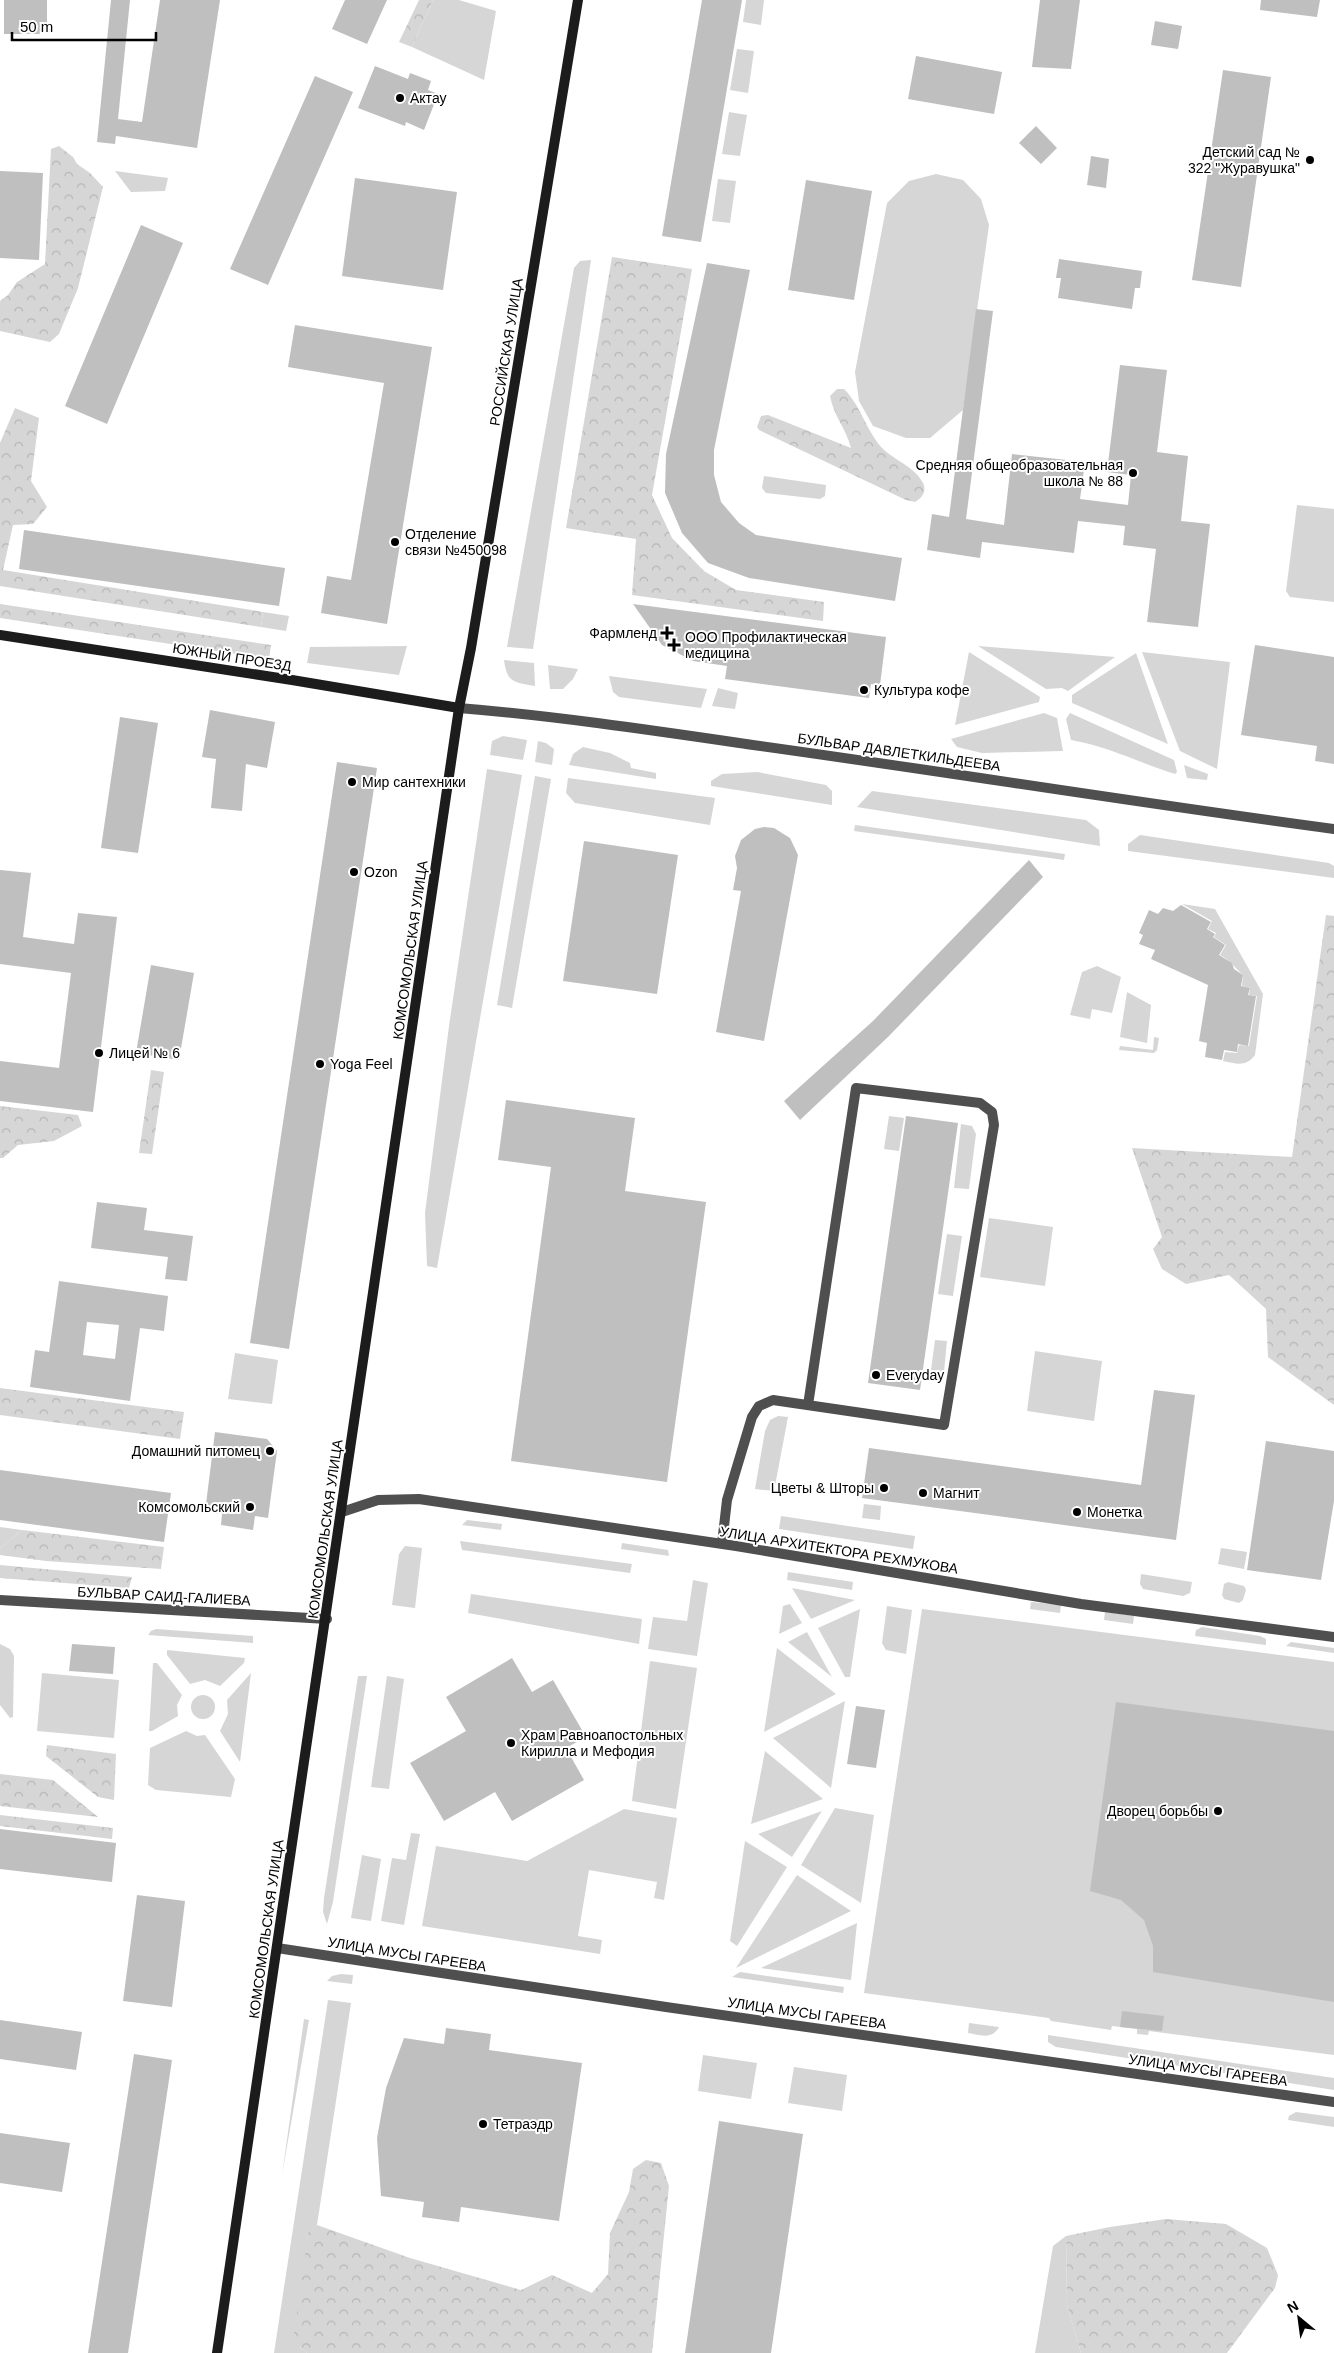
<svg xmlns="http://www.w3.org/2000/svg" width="1334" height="2353" font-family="Helvetica,sans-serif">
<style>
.green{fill:#d6d6d6}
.forest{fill:url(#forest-crowns)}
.building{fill:#bfbfbf;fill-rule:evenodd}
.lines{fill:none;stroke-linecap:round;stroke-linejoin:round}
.street{stroke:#4f4f4f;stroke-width:10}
.secondary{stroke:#1c1c1c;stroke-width:10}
.poi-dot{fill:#000;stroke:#fff;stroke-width:2}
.labels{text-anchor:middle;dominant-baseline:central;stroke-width:4;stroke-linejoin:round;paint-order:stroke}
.poi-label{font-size:14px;fill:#000;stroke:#fff;text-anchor:start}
.street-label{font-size:14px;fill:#000;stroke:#fff}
</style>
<defs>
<pattern id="forest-crowns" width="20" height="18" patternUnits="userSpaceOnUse" patternTransform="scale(1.25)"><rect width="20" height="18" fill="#d6d6d6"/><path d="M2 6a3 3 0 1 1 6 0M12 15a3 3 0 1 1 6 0" fill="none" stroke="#b6b6b6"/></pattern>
</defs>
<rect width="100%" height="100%" fill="#fff"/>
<path class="green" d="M433 0H459L496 11 484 80 412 47Z
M746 0H764L761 25 743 22Z
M737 49 754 51 748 93 730 90Z
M729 112 747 115 740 156 722 154Z
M115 171 168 178 165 191 131 192Z
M936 174 963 180 981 199 989 225 963 410 930 438H906L873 426 859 401 855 372 887 203 909 181Z
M718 179 736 181 730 223 712 221Z
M591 260 533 649 507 647 574 268 580 261Z
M764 476 826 485 825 496 820 499 766 493 762 488Z
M1297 505 1334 509V602L1290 597 1286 591Z
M263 612 289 616 286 631 261 627Z
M407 646 399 675 307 663 310 647Z
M978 646 1115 657 1068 691 1062 688 1046 689Z
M969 652 1040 697 1039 702 955 725Z
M1142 652 1230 662 1217 769 1180 751Z
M1136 653 1168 744 1072 703V695Z
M504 660 534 663 535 686C514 682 507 683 504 660Z
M548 665 578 669 573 679 563 689H550Z
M609 676 707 689 701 708 619 697 613 692Z
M718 688 738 693 735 709 712 706Z
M1044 713 1057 718 1063 751 982 753 957 747 951 739Z
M1070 713 1174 760 1177 772 1175 774C1140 763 1107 746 1071 740L1066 719Z
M503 736 527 740 523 760 490 755 492 741Z
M538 741 546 743 554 749 552 765 535 762Z
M583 747 610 753 630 763 631 768 656 773V779L569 765 573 754Z
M1184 765 1208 774 1207 780 1187 778Z
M487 769 522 775 437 1268 427 1266 425 1213 449 1026Z
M757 772 826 785 832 791V805L711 786V781L722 774Z
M535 776 551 779 512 1008 497 1005Z
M568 778 715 798 710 825 575 803 566 793Z
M872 791 1086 820 1099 830 1100 846 857 807Z
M855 825 1065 854 1064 860 854 831Z
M1140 835 1329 863 1334 866V878L1128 851V844Z
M1182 904 1215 909 1263 994 1255 1055C1246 1067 1237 1064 1223 1061L1225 1052 1237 1053 1239 1045 1249 1046 1257 996 1249 995 1250 988 1242 986 1243 975C1234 967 1231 961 1220 955L1226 945 1214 937 1216 933 1208 929 1212 921Z
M1097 966 1121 977 1112 1013 1092 1009 1090 1019 1070 1015 1082 972Z
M1127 992 1151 1005 1147 1043 1120 1037Z
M1154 1037 1159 1038 1157 1050 1154 1053 1119 1050 1120 1046 1153 1050Z
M889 1116 904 1118 899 1151 884 1149Z
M961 1124 972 1126 976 1134 969 1189 954 1188Z
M989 1218 1053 1227 1045 1286 980 1277Z
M947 1234 962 1236 953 1296 938 1294Z
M935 1340 947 1341 944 1372 931 1370Z
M1035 1351 1102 1361 1094 1421 1027 1411Z
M235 1353 278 1360 272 1404 228 1399Z
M778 1416 788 1417 774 1491 755 1489 765 1431 770 1420Z
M864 1504 881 1506 880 1520 862 1518Z
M781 1516 915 1536 913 1549 779 1529Z
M467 1520 502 1524 501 1530 462 1525Z
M0 1527 22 1530 0 1548Z
M460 1541 632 1564 630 1573 462 1550Z
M622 1543 668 1550 669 1556 621 1549Z
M405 1546 422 1548 415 1608 392 1605 399 1554Z
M1221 1548 1247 1552 1244 1569 1218 1564Z
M788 1572 853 1582 852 1590 787 1580Z
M1141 1574 1192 1582 1190 1593 1183 1596 1143 1589 1140 1584Z
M693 1580 708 1583 697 1656 648 1649 653 1617 687 1621Z
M1228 1582 1244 1586 1246 1590 1243 1600 1239 1603 1224 1599 1222 1595 1224 1584Z
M792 1588 855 1600 811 1619Z
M471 1594 642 1619 639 1644 468 1613Z
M1031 1602 1061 1605 1060 1613 1030 1609Z
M790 1604 802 1623 779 1634 783 1606Z
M887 1606 912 1610 906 1654 886 1650 882 1643Z
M860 1609 850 1677H845L818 1628Z
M922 1609 1334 1662V2055L1149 2031 1148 2035 1137 2034V2029L1112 2026 1111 2030 1051 2021 1049 2018 864 1993Z
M1105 1612 1134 1616 1133 1624 1104 1620Z
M1202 1627 1260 1636 1266 1639V1645L1195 1636 1196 1630Z
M156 1629 253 1636V1643L148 1635 151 1631Z
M807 1632 832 1677 788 1642Z
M1291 1642 1334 1648V1653L1286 1646Z
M0 1644 10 1649 14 1656 13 1717 10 1718 0 1705Z
M777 1648 836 1694 764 1732Z
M167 1650 245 1658 244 1663 220 1686 205 1680 190 1684 167 1655Z
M650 1661 697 1668 676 1809 632 1801Z
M153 1663H157L182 1695 177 1705 178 1716 152 1731H149Z
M42 1673 119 1680 114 1738 37 1731Z
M251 1673 240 1762 220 1731 228 1714 227 1700Z
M358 1676H367L333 1902 327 1924 323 1912 324 1898Z
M387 1676 404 1679 389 1789 371 1787Z
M191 1707a12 12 0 1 1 24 0a12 12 0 1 1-24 0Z
M845 1701 831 1788 773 1738Z
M186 1731 197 1736 205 1735 235 1779 231 1797 156 1790 148 1785 150 1748Z
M765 1751 823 1799 751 1824Z
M835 1808 874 1815 861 1903 801 1865Z
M624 1809 677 1818 664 1900 654 1898 657 1882 589 1870 578 1936 602 1940 600 1954 422 1926 436 1846 527 1861Z
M822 1811 792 1857 758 1834Z
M411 1833 420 1834 404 1925 381 1921 392 1858 406 1860Z
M745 1841 787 1867 737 1946 730 1941Z
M362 1855 381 1859 371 1921 351 1918Z
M797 1875 851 1911 736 1968Z
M857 1923 851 1980 761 1968Z
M740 1972 844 1987 843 1993 732 1977Z
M341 1974 353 1975 352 1984 327 1981 332 1976Z
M328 2000 351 2003 317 2225 308 2234 300 2347 307 2353H274Z
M304 2019 309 2020 282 2175Z
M969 2023 999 2027C992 2040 980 2035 968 2033Z
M1048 2035 1334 2078V2090L1056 2047 1048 2042Z
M703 2055 757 2063 751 2099 698 2091Z
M794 2067 847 2075 842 2111 788 2103Z
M1296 2112 1334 2117V2127L1288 2120 1289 2116Z
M1066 2236 1067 2305 1081 2353H1035L1053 2246Z"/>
<path class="forest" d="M419 0H433L412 47 399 42Z
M59 146 73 157 77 164 90 173 103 187 78 288 59 334 50 342 0 331V301L8 295 17 282 45 264 51 149Z
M612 257 692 269 652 495 672 538 704 571 736 590 824 602 823 621 632 595 636 539 566 528Z
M837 389H844C861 406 866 430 882 448 894 460 915 467 923 483 927 492 922 498 915 502L906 500 759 430 757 427 761 416 768 415 851 448C846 428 834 417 830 396Z
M15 408 39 418 31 481 47 507 33 524 13 525 3 570 263 612 261 627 0 586V443Z
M0 604 271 645 269 659 0 618Z
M1326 915 1334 916V1405L1268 1357 1266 1309 1229 1275 1186 1284 1162 1269 1153 1249 1162 1237 1132 1148 1292 1157Z
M151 1070 164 1072 152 1154 139 1153Z
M0 1106 78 1115 82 1126 54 1141 18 1145 3 1158H0Z
M0 1388 184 1412 180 1439 0 1415Z
M22 1530 164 1547 161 1569 46 1561 0 1555V1548Z
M0 1565 132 1577 129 1588 0 1578Z
M47 1745 116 1754 114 1800 98 1797 46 1756Z
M0 1774 53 1780 98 1817 0 1806Z
M0 1815 113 1828 112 1839 0 1826Z
M646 2160 661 2163 669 2186 652 2353H307L300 2347 294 2334 308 2233 317 2225 410 2258 521 2290 552 2275 592 2293 608 2274 610 2233 629 2192 633 2169Z
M1166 2219 1226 2224 1267 2248 1278 2275 1275 2288 1227 2353H1081L1067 2305 1066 2236 1110 2227Z"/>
<path class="building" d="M4 0H47V34H4Z
M111 0H130L118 119 142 122 160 0H220L197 148 116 136 115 144 97 142Z
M345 0H387L367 44 332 29Z
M702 0H742L701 242 662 236Z
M1040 0H1080L1071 69 1032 67Z
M1261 0H1320L1317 17 1260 10Z
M1155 21 1182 26 1178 49 1151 45Z
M916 56 1002 72 994 114 908 99Z
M375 66 408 79 410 73 431 81 428 90 438 94 424 130 406 122 405 126 358 108Z
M1223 70 1271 77 1241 287 1192 280Z
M315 76 353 92 268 285 230 269Z
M1036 126 1057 148 1041 164 1019 143Z
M1091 156 1109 159 1106 188 1087 185Z
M0 171 43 173 39 260 0 258Z
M355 178 457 192 443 290 342 276Z
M806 180 872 191 854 300 788 290Z
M141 225 183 243 107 424 65 406Z
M1059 259 1142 271 1140 288H1135L1132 309 1058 298 1061 278H1056Z
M707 263 750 270 714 450V475L721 502 739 523 756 535 902 558 895 601 749 578 708 563 682 533 665 493 666 454Z
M976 309 993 311 966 519 1004 525 1012 454 1085 462 1080 499 1128 505 1131 475 1107 472 1120 365 1167 370 1157 452 1188 456 1181 521 1210 524 1198 627 1147 622 1156 549 1123 545 1125 526 1078 521 1074 553 982 542 980 558 927 550 932 514 949 517Z
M295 325 432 347 387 624 321 613 327 576 351 580 384 383 288 367Z
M24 530 285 568 279 606 19 569Z
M633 604 886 637 880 685 871 684 869 698 725 679 727 666 693 661 662 645Z
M1255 645 1334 657V764L1315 761 1317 746 1241 735Z
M210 710 275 722 267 768 246 764 242 811 211 808 216 759 202 757Z
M120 717 158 723 138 853 101 848Z
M337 762 377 768 289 1349 250 1343Z
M764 827 774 828 790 838 798 855 764 1041 716 1032 741 891 733 890 737 868 735 856 741 840 755 829Z
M584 841 678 855 657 994 563 981Z
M1029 860 1043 877 888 1037 800 1120 784 1101 873 1021Z
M0 870 31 873 23 937 74 944 78 913 117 917 93 1112 0 1101V1061L59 1068 71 973 0 964Z
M1181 905 1211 922 1207 929 1215 934 1213 937 1225 945 1219 955 1232 963 1234 969 1243 975 1241 986 1250 988 1248 995 1256 996 1248 1046 1238 1044 1237 1052 1224 1050 1222 1060 1205 1057 1207 1043 1199 1041 1208 985 1151 959 1155 950 1139 944 1143 935 1139 933 1149 910 1158 914 1163 908 1173 911Z
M151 965 194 973 179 1060 136 1053Z
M506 1100 635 1118 625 1191 706 1202 667 1482 511 1461 551 1167 498 1160Z
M906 1116 958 1123 920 1390 868 1383Z
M97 1202 147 1208 144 1230 193 1236 187 1281 165 1279 168 1257 91 1248Z
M59 1281 168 1296 164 1331 140 1328 130 1401 30 1387 35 1350 49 1352ZM87 1322 119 1325 115 1359 83 1355Z
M1154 1390 1195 1395 1176 1540 862 1498 869 1448 1141 1485Z
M215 1432 267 1439 277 1451 268 1518 255 1516 253 1530 221 1525 222 1514 205 1512Z
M1266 1441 1334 1451V1501L1321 1580 1247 1570Z
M0 1470 171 1493 164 1542 0 1520Z
M72 1644 115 1647 113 1674 69 1671Z
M512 1658 532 1692 553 1680 586 1737 566 1748 584 1780 512 1821 495 1792 444 1821 410 1763 466 1731 446 1697Z
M1116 1702 1334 1731V2002L1153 1972V1946L1144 1920 1121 1900 1090 1891Z
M856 1706 885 1710 876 1768 847 1764Z
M0 1829 116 1843 112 1882 0 1869Z
M137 1895 185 1901 172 2007 123 2001Z
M1122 2011 1164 2016 1162 2031 1120 2027Z
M0 2020 82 2032 76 2070 0 2059Z
M446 2028 491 2034 489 2050 582 2063 559 2221 461 2207 459 2222 422 2217 424 2202 381 2196 377 2138 386 2088 404 2038 444 2044Z
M134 2054 172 2060 128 2353H88Z
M719 2121 803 2134 771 2353H685Z
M0 2133 70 2143 62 2192 0 2183Z"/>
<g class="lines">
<path class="street" d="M459 708C555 716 650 730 746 744 942 771 1138 803 1334 829
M342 1512 378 1500 419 1499 736 1546 1081 1604 1334 1637
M722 1544 727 1500 752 1417 759 1406 773 1400 944 1425 994 1125 992 1112 980 1103 856 1088 808 1405
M0 1600 327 1619
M277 1948 666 2007 1334 2102"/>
<path class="secondary" d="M0 635 292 680 459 708
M217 2353 459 708 471 648 578 0"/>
</g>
<g class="poi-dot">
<circle cx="400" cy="98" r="5"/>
<circle cx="1310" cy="160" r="5"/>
<circle cx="1133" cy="473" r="5"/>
<circle cx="395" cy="542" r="5"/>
<path d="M664.5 625.5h5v5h5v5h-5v5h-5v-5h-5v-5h5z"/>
<path d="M671.5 637.5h5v5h5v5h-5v5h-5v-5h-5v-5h5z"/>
<circle cx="864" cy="690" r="5"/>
<circle cx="352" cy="782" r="5"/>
<circle cx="354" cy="872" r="5"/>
<circle cx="99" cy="1053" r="5"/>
<circle cx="320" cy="1064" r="5"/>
<circle cx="876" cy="1375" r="5"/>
<circle cx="270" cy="1451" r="5"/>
<circle cx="884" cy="1488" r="5"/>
<circle cx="923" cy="1493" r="5"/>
<circle cx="250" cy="1507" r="5"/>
<circle cx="1077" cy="1512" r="5"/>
<circle cx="511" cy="1743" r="5"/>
<circle cx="1218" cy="1811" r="5"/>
<circle cx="483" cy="2124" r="5"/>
</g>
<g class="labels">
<g class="poi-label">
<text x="410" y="98">Актау</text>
<text x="1300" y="152" text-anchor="end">Детский сад №<tspan x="1300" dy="16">322 "Журавушка"</tspan></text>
<text x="1123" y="465" text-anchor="end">Средняя общеобразовательная<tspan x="1123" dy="16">школа № 88</tspan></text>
<text x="405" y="534">Отделение<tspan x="405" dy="16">связи №450098</tspan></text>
<text x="657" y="633" text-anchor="end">Фармленд</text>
<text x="685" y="637">ООО Профилактическая<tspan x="685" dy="16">медицина</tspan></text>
<text x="874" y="690">Культура кофе</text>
<text x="362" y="782">Мир сантехники</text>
<text x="364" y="872">Ozon</text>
<text x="109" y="1053">Лицей № 6</text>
<text x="330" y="1064">Yoga Feel</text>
<text x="886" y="1375">Everyday</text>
<text x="260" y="1451" text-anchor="end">Домашний питомец</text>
<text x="874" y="1488" text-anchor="end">Цветы &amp; Шторы</text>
<text x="933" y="1493">Магнит</text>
<text x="240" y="1507" text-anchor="end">Комсомольский</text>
<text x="1087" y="1512">Монетка</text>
<text x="521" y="1735">Храм Равноапостольных<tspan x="521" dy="16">Кирилла и Мефодия</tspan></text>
<text x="1208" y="1811" text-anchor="end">Дворец борьбы</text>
<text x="493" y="2124">Тетраэдр</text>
</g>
<g class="street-label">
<text transform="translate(506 352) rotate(-81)">РОССИЙСКАЯ УЛИЦА</text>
<text transform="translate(232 657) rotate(9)">ЮЖНЫЙ ПРОЕЗД</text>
<text transform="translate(899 752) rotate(8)">БУЛЬВАР ДАВЛЕТКИЛЬДЕЕВА</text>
<text transform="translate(410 950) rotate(-82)">КОМСОМОЛЬСКАЯ УЛИЦА</text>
<text transform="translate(325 1529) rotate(-82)">КОМСОМОЛЬСКАЯ УЛИЦА</text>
<text transform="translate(839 1550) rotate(9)">УЛИЦА АРХИТЕКТОРА РЕХМУКОВА</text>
<text transform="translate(164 1596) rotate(3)">БУЛЬВАР САИД-ГАЛИЕВА</text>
<text transform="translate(266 1929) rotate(-82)">КОМСОМОЛЬСКАЯ УЛИЦА</text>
<text transform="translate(407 1954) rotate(9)">УЛИЦА МУСЫ ГАРЕЕВА</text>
<text transform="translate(807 2013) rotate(8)">УЛИЦА МУСЫ ГАРЕЕВА</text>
<text transform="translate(1208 2070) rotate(8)">УЛИЦА МУСЫ ГАРЕЕВА</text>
</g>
</g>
<g transform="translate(1299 2318) rotate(331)" stroke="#ffffff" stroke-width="4" paint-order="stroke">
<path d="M0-4L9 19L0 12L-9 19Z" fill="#000000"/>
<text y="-8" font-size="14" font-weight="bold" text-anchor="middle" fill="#000000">N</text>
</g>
<path d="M12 32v8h144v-8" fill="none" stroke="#000000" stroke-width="2.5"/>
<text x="20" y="32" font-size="15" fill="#000000" stroke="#ffffff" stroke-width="4" paint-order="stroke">50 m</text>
</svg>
